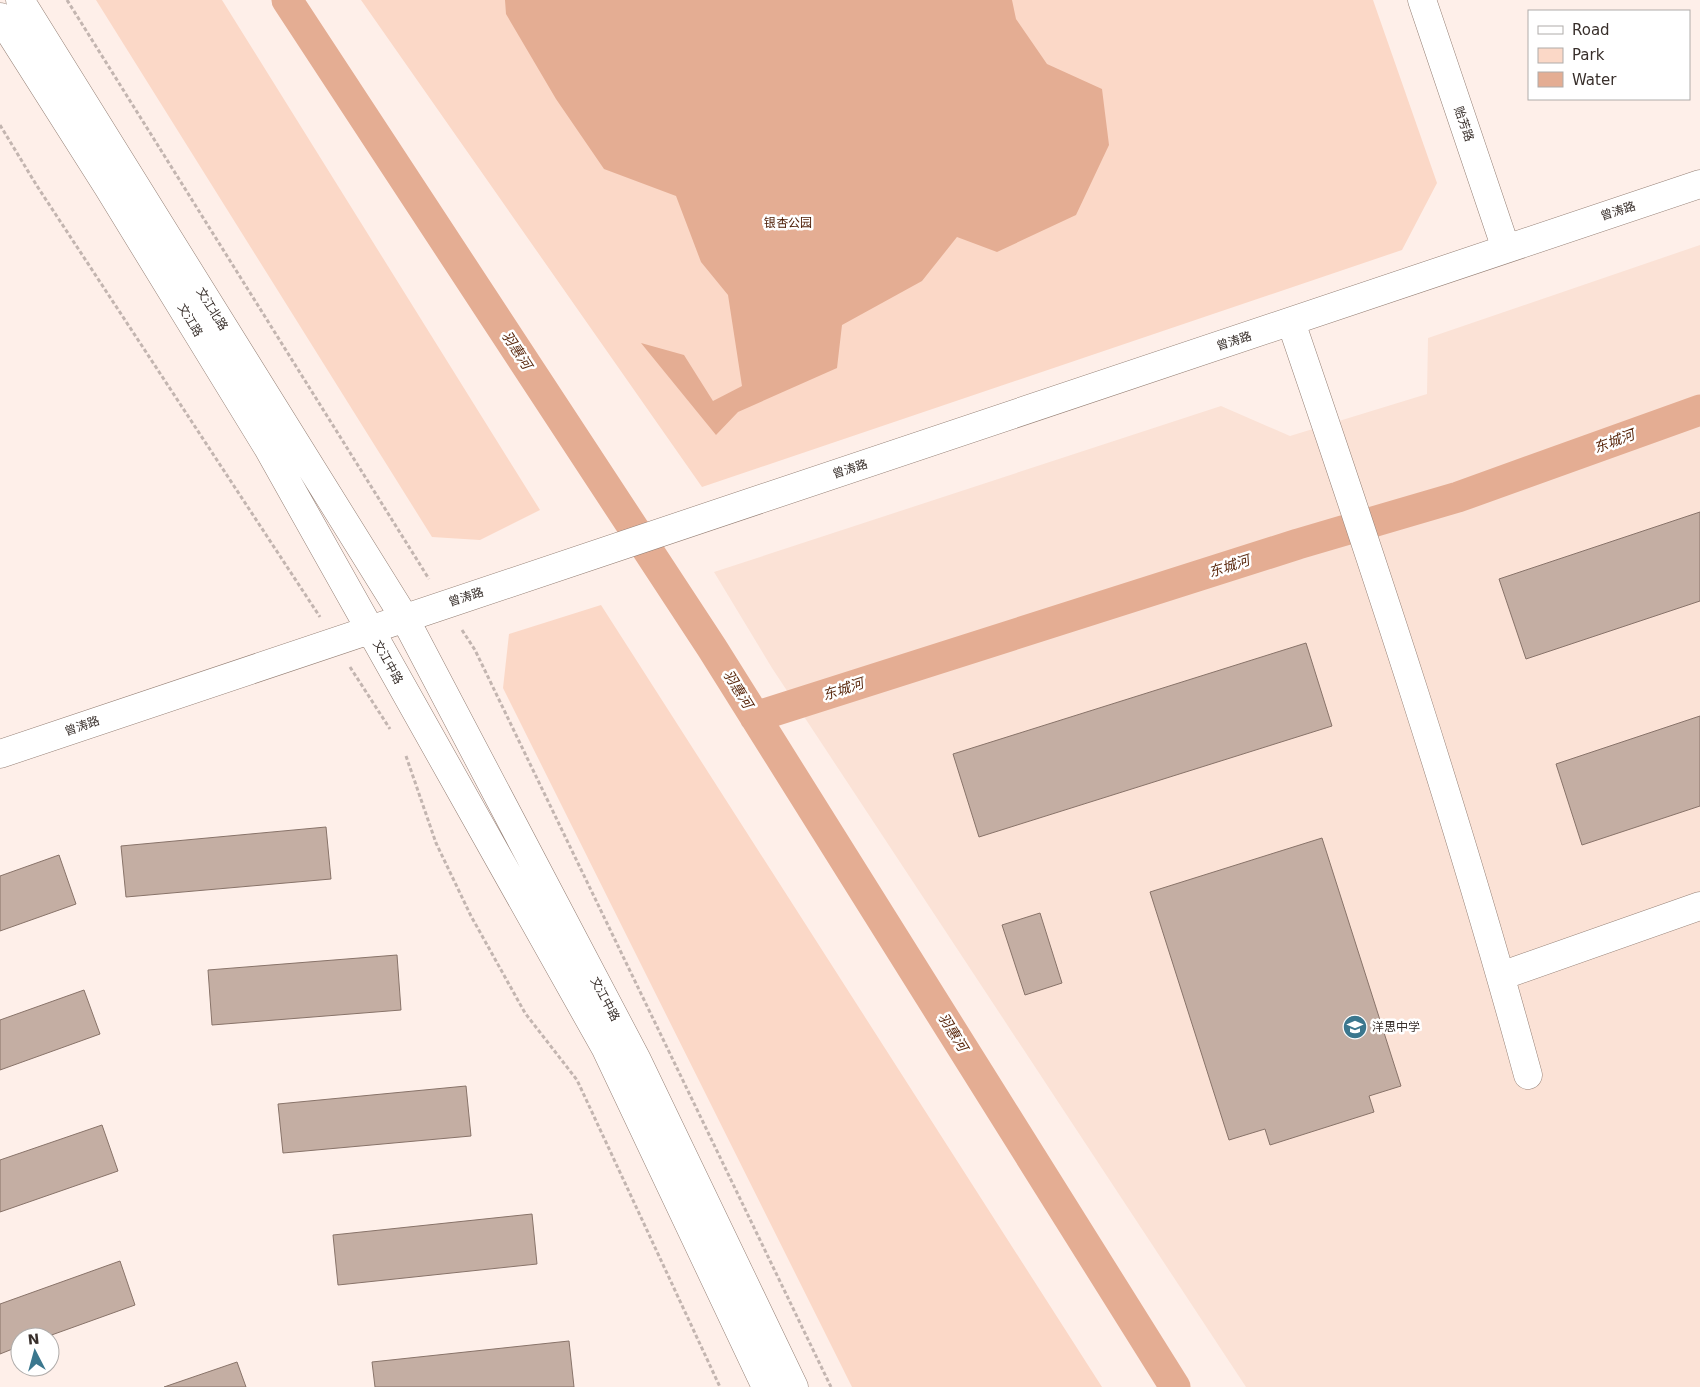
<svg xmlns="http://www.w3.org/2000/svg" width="1700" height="1387" font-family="'DejaVu Sans','Noto Sans SC',sans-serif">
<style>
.built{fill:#fbe2d6}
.green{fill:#fbd8c7}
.water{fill:#e4ad93}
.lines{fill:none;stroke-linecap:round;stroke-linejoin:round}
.canal{stroke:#e4ad93;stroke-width:31}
.building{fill:#c4aea3;stroke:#887369}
.street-casing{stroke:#958076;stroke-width:29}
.secondary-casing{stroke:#958076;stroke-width:29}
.path{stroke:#c3b5b0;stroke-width:3;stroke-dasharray:4 2.5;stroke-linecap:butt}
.street{stroke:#fff;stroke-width:28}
.secondary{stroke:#fff;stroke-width:28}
.labels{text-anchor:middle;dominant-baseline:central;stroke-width:5;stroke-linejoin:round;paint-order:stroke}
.street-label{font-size:12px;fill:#382f2b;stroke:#fff}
.park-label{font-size:12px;fill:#4a1900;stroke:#fff}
.poi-label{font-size:12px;fill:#382f2b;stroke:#fff;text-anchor:start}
.water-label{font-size:14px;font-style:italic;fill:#5b290e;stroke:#fff}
</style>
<rect width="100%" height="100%" fill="#feefe9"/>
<path class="built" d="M1700 245V1387H1246L772 668 714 572 1221 406 1290 436 1427 394 1428 338Z"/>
<path class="green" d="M96 0H222L540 510 480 540 432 537Z
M361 0H1373L1437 183 1402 250 702 487Z
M601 605 1102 1387H852L503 688 509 634Z"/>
<path class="water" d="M505 0H1012L1016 19 1047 64 1102 89 1109 145 1076 215 997 252 957 237 922 281 842 325 837 368 738 412 716 435 641 343 684 355 713 401 742 386 728 295 701 262 676 196 604 169 556 99 506 14Z"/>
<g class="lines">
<path class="canal" d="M287 0 712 648 1175 1387
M755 717 1298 544 1458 497 1700 410"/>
</g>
<path class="building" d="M1700 512V601L1526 659 1499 579Z
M1306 643 1332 726 979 837 953 754Z
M1700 716V806L1582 845 1556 764Z
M326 827 331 879 126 897 121 846Z
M1322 838 1401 1086 1369 1096 1374 1112 1270 1145 1265 1129 1229 1140 1150 892Z
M59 855 76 904 0 931V876Z
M1040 913 1062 983 1025 995 1002 925Z
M397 955 401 1010 212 1025 208 970Z
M84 990 100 1034 0 1070V1020Z
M466 1086 471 1136 283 1153 278 1104Z
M102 1125 118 1171 0 1212V1160Z
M532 1214 537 1264 338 1285 333 1235Z
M120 1261 135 1305 46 1337H20V1346L0 1354V1304Z
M569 1341 574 1387H375L372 1362Z
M237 1362 246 1387H164Z"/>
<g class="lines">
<g class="street-casing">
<path id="street" d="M1291 322C1376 571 1459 821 1528 1075
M1501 976 1700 906"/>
</g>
<g class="secondary-casing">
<path id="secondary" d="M20 0 404 617 637 1060 794 1387
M1422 0 1506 249
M0 17 108 187 268 448 606 1049 766 1387
M0 754 1700 184"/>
</g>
<path class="path" d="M67 0 429 579
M0 125 37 186 320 617
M462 630 475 650 831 1387
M350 667 390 729
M406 756 436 843 471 916 525 1013 577 1080 720 1387"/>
<use href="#street" class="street"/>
<use href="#secondary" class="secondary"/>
</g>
<defs>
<g id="school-disc" transform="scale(1.25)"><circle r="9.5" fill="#3b778e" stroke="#fff"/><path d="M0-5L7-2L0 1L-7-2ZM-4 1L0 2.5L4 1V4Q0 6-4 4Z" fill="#fff"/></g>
</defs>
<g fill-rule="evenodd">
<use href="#school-disc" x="1355" y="1027"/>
</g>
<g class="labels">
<g class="street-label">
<text transform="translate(1464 124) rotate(71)">贻芳路</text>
<text transform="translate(1618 211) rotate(-18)">曾涛路</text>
<text transform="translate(212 309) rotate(58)">文江北路</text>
<text transform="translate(190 320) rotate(59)">文江路</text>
<text transform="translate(1234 341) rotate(-18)">曾涛路</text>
<text transform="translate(850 469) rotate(-18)">曾涛路</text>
<text transform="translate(466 597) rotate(-18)">曾涛路</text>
<text transform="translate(388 662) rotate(61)">文江中路</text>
<text transform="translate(82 726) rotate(-19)">曾涛路</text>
<text transform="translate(605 999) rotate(62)">文江中路</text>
</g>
<g class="park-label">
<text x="788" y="223">银杏公园</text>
</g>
<g class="poi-label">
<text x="1372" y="1027">洋思中学</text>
</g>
<g class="water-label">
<text transform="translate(517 350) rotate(57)">羽惠河</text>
<text transform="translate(1614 441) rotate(-20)">东城河</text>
<text transform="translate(1229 566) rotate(-18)">东城河</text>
<text transform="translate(738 689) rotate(58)">羽惠河</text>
<text transform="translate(843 689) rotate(-18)">东城河</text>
<text transform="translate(953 1032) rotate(58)">羽惠河</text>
</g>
</g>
<rect x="1528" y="10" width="162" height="90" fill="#ffffff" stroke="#afacaa"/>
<rect x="1538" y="26" width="25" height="8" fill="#ffffff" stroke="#afacaa"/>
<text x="1572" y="35" font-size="15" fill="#382f2b">Road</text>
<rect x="1538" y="48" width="25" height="15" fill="#fbd8c7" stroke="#afacaa"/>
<text x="1572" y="60" font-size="15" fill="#382f2b">Park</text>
<rect x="1538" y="72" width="25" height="15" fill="#e4ad93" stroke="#afacaa"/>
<text x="1572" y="85" font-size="15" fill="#382f2b">Water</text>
<g transform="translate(35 1352) rotate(354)"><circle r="24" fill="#ffffff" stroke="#afacaa"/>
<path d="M0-4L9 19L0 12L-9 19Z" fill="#3b778e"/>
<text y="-8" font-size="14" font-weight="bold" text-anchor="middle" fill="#382f2b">N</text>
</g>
</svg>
